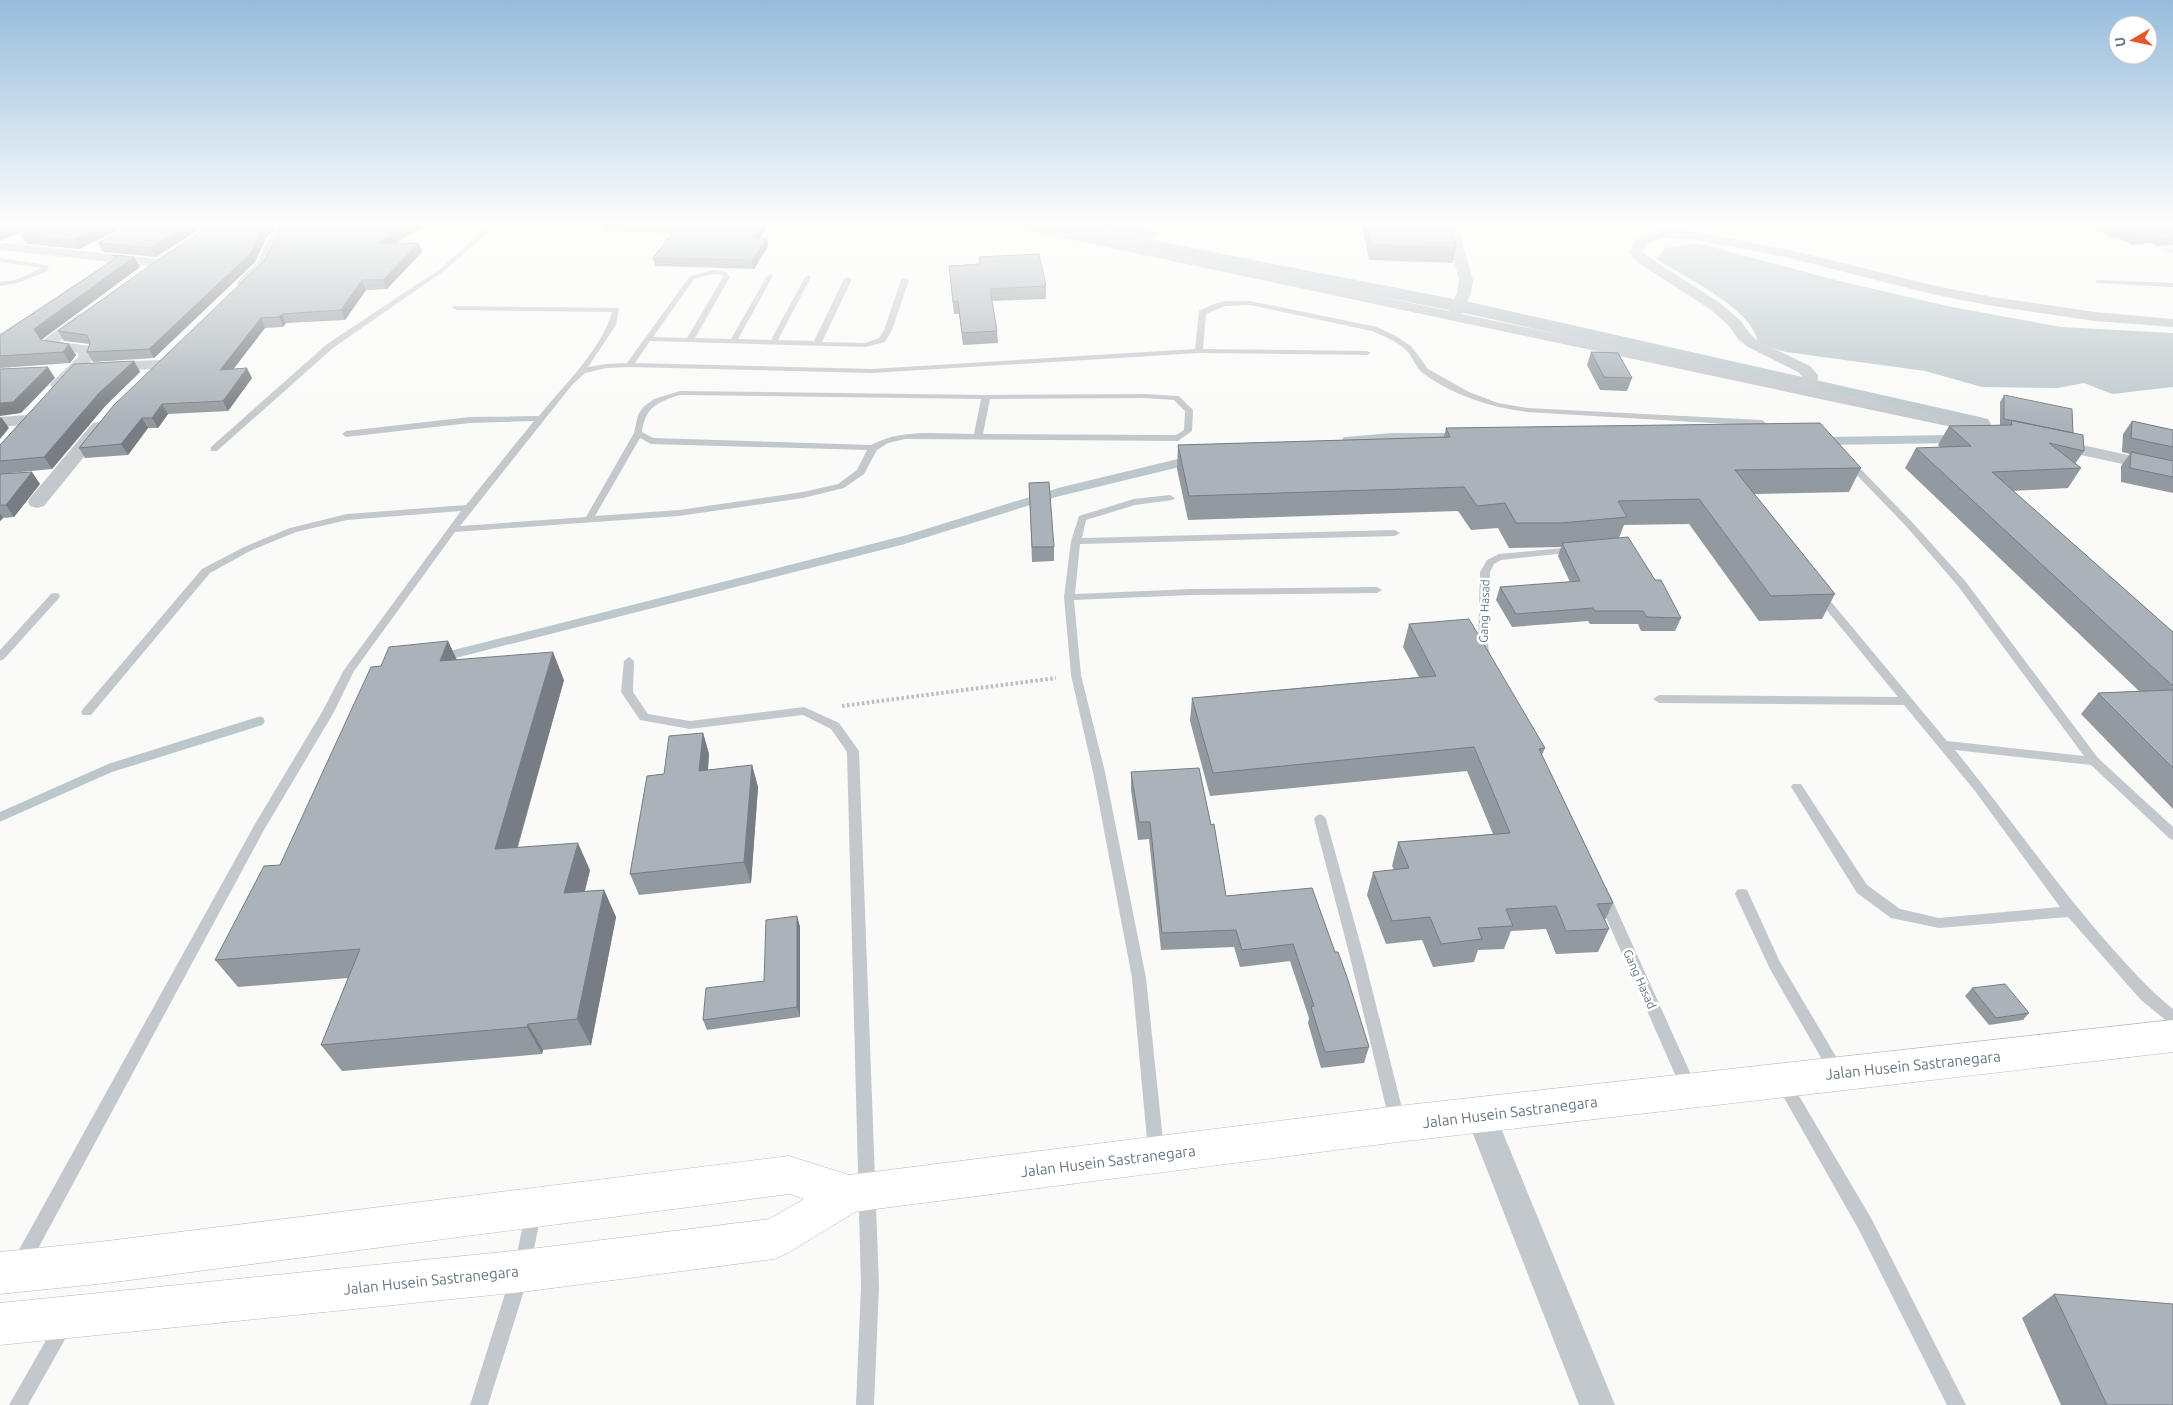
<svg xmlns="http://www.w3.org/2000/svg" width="2173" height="1405" font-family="Ubuntu,sans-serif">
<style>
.water{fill:#bbc7cb}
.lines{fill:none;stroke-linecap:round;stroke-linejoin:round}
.stream-far1{stroke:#bbc7cb;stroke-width:8}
.stream{stroke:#bbc7cb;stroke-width:9}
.canal{fill:#bbc7cb;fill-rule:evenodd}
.secondary-casing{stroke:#b3babf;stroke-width:1}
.path{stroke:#bbbfc2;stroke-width:4;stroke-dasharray:2.5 2.5;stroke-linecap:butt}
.lane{fill:#c3c8cc;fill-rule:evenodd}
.street{fill:#c3c8cc;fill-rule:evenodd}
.secondary{fill:#fff;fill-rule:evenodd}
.wall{fill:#929a9f}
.shaded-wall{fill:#777d82}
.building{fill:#aab3b9;stroke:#777d82}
.labels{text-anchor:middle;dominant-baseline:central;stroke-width:5;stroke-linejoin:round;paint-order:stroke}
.street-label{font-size:12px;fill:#657683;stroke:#fff}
.near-street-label{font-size:15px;fill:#657683;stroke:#fff}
</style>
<rect width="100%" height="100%" fill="#fafaf8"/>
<path class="water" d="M1697 243 1843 282 1952 307 2061 327 2173 333V387L2112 394 2084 383 2058 388 1982 387 1925 371 1786 352 1758 344C1756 310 1683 276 1656 259L1666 248Z"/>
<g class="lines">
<path class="stream-far1" d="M1346 441 1392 437H1455
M1826 441 1953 439
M443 657 904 540 1059 492 1187 461"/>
<path class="stream" d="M0 817 110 768 260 721"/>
<path class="canal" d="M1044 226H1080L1474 303 1980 417 1988 419 1991 424 1988 429 1980 431 1474 315 1052 231 1046 230Z"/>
<g class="secondary-casing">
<path id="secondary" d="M2173 1020V1052L1398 1142 868 1210 855 1212 788 1253 774 1259 522 1292 0 1345V1303L522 1250 769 1219 804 1199 789 1194 107 1283 0 1294V1252L107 1241 789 1156 849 1175 1398 1106Z"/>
</g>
<path class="path" d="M842 706 1056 678"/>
<path class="lane" d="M489 226H496L444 271 333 348 217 451H211V447L327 344 440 269Z
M2164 248 2173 250V254L2164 250Z
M0 258 46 265 49 267 47 271 18 283 0 286V282L15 280 42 268 0 262Z
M713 270 726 272 730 277 695 338 731 339 767 276 770 274 773 276 738 339 771 340 805 277 808 275 811 277 778 340 814 341 844 279 848 277 852 279 822 342 865 343 879 338 884 330 901 280 905 278 909 280 892 330 885 342 865 347 650 341 635 363 872 369 1195 349 1199 311 1211 305 1225 301H1250L1377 327 1396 336 1412 347 1428 369 1469 392 1498 403 1527 408 1762 420 1766 423 1762 426 1527 412C1490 407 1455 396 1424 374 1417 369 1413 359 1408 352 1399 342 1384 336 1372 331L1250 305 1225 306 1206 314 1203 349 1367 351 1371 353 1367 355 1199 353 872 373 629 367 606 368 585 373 572 385 460 526 586 517 634 433 638 415 643 407 654 399 680 391 986 395 1144 394 1179 396 1193 410 1192 431 1178 441 905 439 888 443 877 450 864 474 844 488 803 498 679 516 455 532 354 671 334 712 264 830 27 1269 21 1271 15 1269 13 1263 15 1257 255 824 322 712 344 670 461 511 347 520 296 532 250 551 210 573 91 715H83L81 712 83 709 202 569 244 547 290 528 347 514 466 505 534 421 470 423 346 437 342 434 346 431 470 417 539 416C563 386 602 349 612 312L456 310 452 308 453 306 619 308 616 325 588 367 606 364 627 363 690 276ZM713 274 722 275 723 277 687 338 653 337 694 279ZM680 395 981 399 974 434C940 434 902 428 871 445L653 438 642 432C645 407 658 402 680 395ZM1144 398 1174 400 1185 411 1184 430 1176 435 983 434 990 399ZM640 438 651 444 867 450 857 470 838 484 803 492 679 510 595 516Z
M2098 280 2173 283V287L2096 283V281Z
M1849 459 1852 460 1911 521 1966 582 2098 758 2173 827V840L2169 838 2091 765 1955 750C2008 815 2056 885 2111 947 2131 969 2150 991 2173 1009V1024L2168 1022 2141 1000 2068 917 1939 928 1891 918 1857 893 1793 790 1791 787 1793 784H1801L1867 885 1900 909 1939 918 2060 907 1975 791 1904 705 1659 703 1653 699 1659 695 1898 697 1815 596 1814 594 1819 591 1823 592 1947 741 2084 756 1958 586 1905 525 1846 464V460Z
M1170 495 1175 498 1173 500 1135 505 1086 520 1082 538 1395 530 1400 533 1395 536 1080 544 1075 594 1192 589 1377 587 1382 590 1377 593 1192 595 1074 600 1081 675 1105 772 1146 978 1164 1150 1162 1155 1156 1157 1150 1155 1148 1150 1132 978 1093 772 1071 675 1064 597 1071 541 1079 516 1134 499Z
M1573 547 1576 548 1578 550 1576 552 1501 560 1494 564 1490 572 1488 645 1490 657 1485 661 1481 659 1478 645 1480 572 1487 560 1499 554Z
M55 593 59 594 60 596 59 598 4 659 0 661V650L51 594Z
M629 657 634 661 633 692 648 714 690 721 804 707 839 723 859 751 879 1286 874 1405H856L861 1286 847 752 831 729 803 715 690 729 640 720 621 692 624 661Z
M1320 814 1324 816 1326 819 1364 957 1405 1120 1402 1125 1397 1127 1392 1125 1389 1120 1350 957 1314 819 1316 816Z
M1742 889 1747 890 1780 962 1841 1065 1843 1070 1841 1075 1836 1077 1831 1075 1770 969 1735 894 1737 890Z
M1604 892 1609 893 1611 897 1697 1088 1694 1093 1689 1095 1684 1093 1681 1088 1597 897 1599 893Z
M1784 1077 1789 1079 1871 1218 1966 1405H1947L1859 1230 1779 1089 1776 1084 1779 1079Z
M533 1207 539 1209 541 1215 531 1263 529 1269 523 1271 528 1278 488 1405H470L510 1278 513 1272 519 1270 515 1263 525 1215 527 1209Z
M63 1318 69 1321 72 1327 28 1405H9L57 1321Z"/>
<path class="street" d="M281 226H295L281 241 268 268 249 286H239L237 283 239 280 257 263 268 239Z
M1021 226H1046L1449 311 1457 293 1459 280 1445 226H1458L1473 280 1471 293 1462 314 1801 385 1802 376 1798 372 1748 347 1739 340 1729 326 1710 309 1637 262 1629 252 1635 240 1660 230H1684L1785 249 1936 286 1993 297 2095 312 2173 319V327L2095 321 1993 306 1936 295 1785 257 1692 239 1662 238 1646 245 1643 252 1647 256 1720 303 1740 320 1750 334 1758 341 1810 366 1818 375 1817 389 2005 428 2008 432 2005 436 1999 437 1027 230Z
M1102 226H1127L1155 232 1157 235 1150 239 1103 229Z
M4 243 158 259 165 263 158 267 0 250V244Z
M84 313 89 314 91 317 89 320 59 342 91 346 94 349V358L64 388H52L50 385 52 382 78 357V353L48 349 42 341 79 314Z
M160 360 166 362 168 365 166 368 106 372 100 370 98 367 100 364 106 362Z
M27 415 33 416 35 420 33 424 0 427V417Z
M99 422 105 423 107 427 105 431 44 506 37 508 30 506 28 502 30 498 93 423Z
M2055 439 2173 465V475L2049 448 2046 444 2049 440Z
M1481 1102 1492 1106 1496 1116 1615 1405H1579L1466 1116 1470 1106Z"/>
<use href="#secondary" class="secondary"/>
</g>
<path class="wall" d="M127 226 79 249 26 244 20 235Z
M205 226 156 257 103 252 98 243Z
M604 226H768L761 237 768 246 754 269 655 266 653 258 672 233 605 231Z
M1362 226H1450L1456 248 1453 263 1369 260Z
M2088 226H2173V245L2157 246 2151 243 2132 245 2117 237 2112 238Z
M266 238 255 262 154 358 93 362 87 352 90 344 64 341 58 331Z
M397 243 422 252 387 289 366 290 345 320 286 323 283 327 265 328 233 369 252 378 228 411 168 414 158 428H148L128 455 85 458 79 448 265 260Z
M112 255 134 257 140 267 41 340 76 355 70 363 0 368V335L114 259Z
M950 278 1046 286V299L992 301 997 331 998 343 963 345 959 314H954Z
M1591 352 1632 378 1627 391 1600 390 1587 365Z
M134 361 140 372 106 405 52 469 0 474V445Z
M2004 395 2073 433 2084 451 2075 464 2081 468 2068 488 2013 491 2173 632V809L2081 714 2098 693 2139 691 1905 468 1916 448 1940 447 1938 445 1949 426 2000 425V402Z
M2132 421 2173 430V493L2121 482V466L2130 454 2122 452 2123 434Z
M1446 428 1861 468 1849 492 1754 494 1835 594 1822 619 1759 621 1689 524 1624 525 1619 538 1655 580 1681 618 1675 631H1641L1638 624H1590L1588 621 1512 627 1496 600 1500 587 1570 582 1558 556 1561 547 1509 548 1498 528 1471 530 1458 511 1188 520 1177 469 1178 445 1444 437Z
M0 474 40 484 14 517 3 518 0 521Z
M1029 483 1054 547V561L1032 562Z
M1409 624 1545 748 1542 755 1613 903 1605 920 1609 929 1598 952 1556 954 1546 929 1511 931 1504 949 1478 950 1474 962 1433 967 1422 940 1386 944 1367 895 1373 872 1394 870 1392 866 1398 842 1493 834 1467 771 1210 796 1190 721 1192 698 1419 677 1403 647Z
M448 641 457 660 564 680 518 847 590 870 585 891 604 890 616 917 591 1045 543 1050 542 1054 342 1071 321 1045 348 978 238 987 215 960 280 865 381 666Z
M703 733 709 754 708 770 752 765 758 787 751 883 639 895 630 874 664 774Z
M1131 772 1226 896 1312 888 1369 1047 1364 1063 1321 1068 1308 1023 1309 1018 1290 961 1240 967 1234 947 1161 950 1149 839 1138 840 1131 790Z
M797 916 800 927V1017L707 1030 703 1020 764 981Z
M1972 988 2029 1013 2023 1020 1989 1025 1965 996Z
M2054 1294 2173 1405H2061L2022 1318Z"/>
<path class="shaded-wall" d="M9 226H34L0 241V230Z
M104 226H127L79 249 74 240Z
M187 226H205L156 257 151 248Z
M265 226H278L266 238 255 262 154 358 149 349Z
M406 226H423L382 252 379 243Z
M761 226H768L755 246 754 237Z
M767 238 768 246 754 269 752 260Z
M419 243 422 252 387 289 383 280Z
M134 257 140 267 41 340 34 329Z
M362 280 366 290 345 320 341 310Z
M282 314 286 323 283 327 279 317Z
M261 318 265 328 225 380 220 370Z
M69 344 76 355 70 363 63 352Z
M134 361 140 372 106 405 52 469 44 457 99 393Z
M48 367 55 378 21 413 0 416V403Z
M247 368 252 378 228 411 223 401Z
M162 404 168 414 158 428 152 418Z
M1 417 9 428 0 439V418Z
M142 418 148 428 128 455 121 444Z
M32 472 40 484 14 517 6 505Z
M0 513 3 518 0 521Z
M448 641 461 669 440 661Z
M553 652 564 680 509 876 495 849Z
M703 733 709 754 706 792 699 771Z
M752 765 758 787 751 883 744 862Z
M578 843 590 870 577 921 564 893Z
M604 890 616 917 591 1045 577 1019Z
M797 916 800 927V1017L797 1007Z
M528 1024 543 1050 542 1054 527 1027Z"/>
<path class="building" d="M0 226H9L0 230Z
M37 226H104L74 240 20 235Z
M131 226H187L151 248 98 243Z
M209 226H265L262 229 251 253 149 349 87 352 90 343 87 335 58 331 159 259Z
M285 226H406L379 243H419L383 280H362L341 310 282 314 279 317 261 318 220 370 247 368 223 401 162 404 152 418H142L121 444 79 448 114 405 265 260 279 233Z
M678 226H761L754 237 767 238 752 260 653 258Z
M1368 226H1450L1456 248 1371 245Z
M2106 226H2173V239H2161L2155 236 2136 238 2121 231H2116Z
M1039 254 1046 286 990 289 997 331 962 333 958 301 953 302 949 266 980 264 979 257Z
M112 255 134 257 34 329 41 340 69 344 63 352 0 356V335L118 257Z
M1591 352 1618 353 1632 378 1604 377Z
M134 361 99 393 44 457 0 461V445L74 364Z
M48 367 13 402 0 403V369Z
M2004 395 2072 409 2073 433 2004 419Z
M2011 420 2083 435 2084 451 2049 443 2081 468 1992 472 2173 632V686L1916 448 1971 446 1949 426 2012 425Z
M2132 421 2173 430V447L2131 438Z
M1820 423 1861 468 1735 470 1835 594 1771 596 1699 499 1618 501 1627 517 1562 523H1516L1505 503 1477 506 1464 487 1189 496 1178 445 1450 437 1446 428Z
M2131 452 2173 461V477L2130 468Z
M32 472 6 505H0V474Z
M1049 482 1054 547H1032L1029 483Z
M1628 537 1655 580H1661L1681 618 1647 617 1643 611H1595L1593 608 1516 614 1500 587 1580 581 1562 543Z
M1469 619 1545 748 1539 749 1613 903 1597 904 1609 929 1566 931 1556 906 1506 909 1513 926 1478 928 1482 939 1441 944 1430 917 1392 921 1373 872 1409 868 1398 842 1510 833 1474 747 1213 773 1192 698 1436 676 1409 624Z
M448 641 440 661 553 652 495 849 578 843 564 893 604 890 577 1019 528 1024 527 1027 321 1045 360 949 215 960 264 866 280 865 371 667 381 666 389 647Z
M2173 690V768L2098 693Z
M703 733 699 771 752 765 744 862 630 874 647 776 664 774 669 736Z
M1199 768 1211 825 1214 824 1226 896 1312 888 1335 952H1338L1347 977 1369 1047 1325 1052 1311 1007 1314 1006 1293 944 1242 950 1236 930 1162 933 1150 822H1139L1131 772Z
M797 916V1007L703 1020 706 988 764 981 766 920Z
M2005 984 2029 1013 1996 1018 1972 988Z
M2054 1294 2173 1304V1405H2107Z"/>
<linearGradient id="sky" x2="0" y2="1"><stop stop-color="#96bcdc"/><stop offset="0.53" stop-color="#fdfdfc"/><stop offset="1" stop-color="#fdfdfc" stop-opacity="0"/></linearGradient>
<rect width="2173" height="423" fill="url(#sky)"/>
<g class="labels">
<g class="street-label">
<text transform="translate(1484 611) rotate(-88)">Gang Hasad</text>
<text transform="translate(1640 979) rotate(66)">Gang Hasad</text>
</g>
<g class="near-street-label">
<text transform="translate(1913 1065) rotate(-6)">Jalan Husein Sastranegara</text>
<text transform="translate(1510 1112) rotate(-7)">Jalan Husein Sastranegara</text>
<text transform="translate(1108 1161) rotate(-7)">Jalan Husein Sastranegara</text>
<text transform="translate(431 1280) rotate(-6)">Jalan Husein Sastranegara</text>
</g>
</g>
<g transform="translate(2133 40) rotate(261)"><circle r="24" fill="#ffffff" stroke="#c1c8cd"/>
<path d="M0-4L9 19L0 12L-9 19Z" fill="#e4572e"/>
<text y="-8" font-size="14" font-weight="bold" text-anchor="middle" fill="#657683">U</text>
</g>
</svg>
